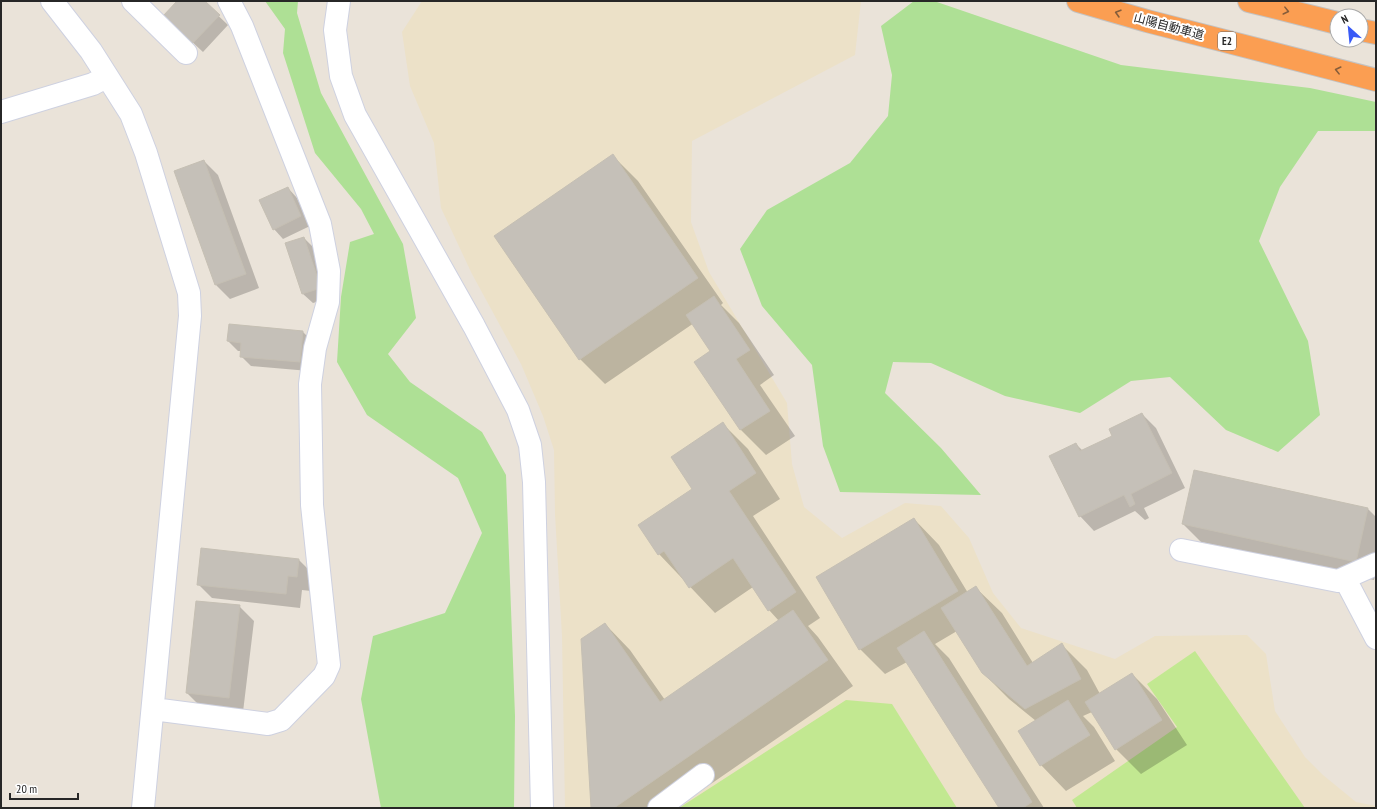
<svg xmlns="http://www.w3.org/2000/svg" width="1377" height="809" font-family="'PT Sans Narrow','Noto Sans JP',sans-serif">
<style>
.education{fill:#ece1c8}
.green{fill:#aee095}
.pitch{fill:#c2e891}
.shadow{fill:#0003}
.building{fill:#c5c0b8;stroke:#c5bfb3}
.lines{fill:none;stroke-linecap:round;stroke-linejoin:round}
.minor-casing{stroke:#ced1e0;stroke-width:24}
.tertiary-casing{stroke:#ced1e0;stroke-width:24}
.motorway-casing{stroke:#c3c3c3;stroke-width:24}
.minor{stroke:#fff;stroke-width:22}
.tertiary{stroke:#fff;stroke-width:22}
.motorway{stroke:#fb9e52;stroke-width:22}
.oneway{stroke:#865d3a}
.labels{text-anchor:middle;dominant-baseline:central;stroke-width:4;stroke-linejoin:round;paint-order:stroke}
.shield{fill:#fff;stroke:#686868;stroke-width:1}
.shield-label{font-size:11px;font-weight:bold;fill:#272727}
.street-label{font-size:12px;fill:#272727;stroke:#fff}
</style>
<rect width="100%" height="100%" fill="#eae3d9"/>
<path class="education" d="M422 1H861L855 55 692 141 691 222 709 272 787 403 792 464 804 507 842 538 905 503 941 506 969 538 993 593 1021 628 1115 659 1155 636 1247 635 1266 654 1275 711 1305 757 1323 775 1356 802 1376 806V808H565L562 636 555 514 554 450 543 416 521 364 472 274 441 208 434 143 410 86 402 32Z"/>
<path class="green" d="M265 1H298L297 13 321 93 403 244 416 318 388 354 410 382 482 432 506 475 515 716 514 808H381L361 699 373 636 445 613 482 533 458 478 367 415 337 362 341 297 350 242 374 234 361 209 315 153 283 53 285 29Z
M914 1H934L1121 65 1310 88 1376 102V131H1318L1280 187 1259 241 1308 341 1320 415 1278 452 1226 430 1170 377 1131 381 1080 413 1005 396 931 363 893 362 885 393 941 448 981 495 840 492 823 446 812 365 762 306 740 249 767 210 850 163 888 116 892 75 881 26Z"/>
<path class="pitch" d="M1195 651 1305 808H1077L1072 800 1177 727 1147 684Z
M846 700 892 704 957 808H679Z"/>
<path class="shadow" d="M178 1H203L228 25 203 52 174 25Z
M613 156 638 181 723 303 721 305 739 323 774 375 760 385 795 436 766 455 741 430 712 351 694 323 605 384 580 359Z
M204 161 218 175 259 288 230 299 216 285 175 172Z
M288 188 297 198 310 226 283 239 274 229Z
M304 238 313 247 330 298 313 303 303 294 287 244Z
M303 332 312 341 309 371 251 366 241 356 242 351H238L228 341Z
M1142 414 1156 428 1185 488 1144 508 1149 518 1145 520 1135 511 1094 531 1080 516 1076 444 1083 451 1114 436Z
M723 424 748 449 780 499 753 516 820 618 808 626 818 637 853 686 676 808H592L605 624 630 650 665 700 779 621 769 610 753 587 715 613 659 554 694 489Z
M1368 509 1376 517V572L1374 580 1201 542 1183 524Z
M914 519 939 545 968 593 976 588 1002 613 1033 663 1062 645 1087 670 1100 694 1132 674 1157 699 1187 745 1141 774 1116 749 1092 712 1083 716 1094 727 1115 761 1066 791 1041 765 1036 721 1009 699 983 673 957 631 935 644 949 658 1044 808H1000L907 662 885 674 860 649Z
M299 560 313 574 311 591 302 590 300 608 212 598 198 584Z
M239 606 254 621 243 712 201 707 187 693Z"/>
<path class="building" d="M177 1H205L220 15 193 43 163 16Z
M613 154 698 278 579 360 494 236Z
M204 160 246 274 215 285 174 171Z
M288 187 301 216 273 230 259 200Z
M304 237 321 288 302 294 285 243Z
M714 296 750 350 736 359 770 411 740 430 694 362 710 351 686 315Z
M229 324 303 331 300 362 240 357 241 343 227 341Z
M1142 413 1172 473 1131 494 1135 504 1130 507 1124 495 1079 517 1049 456 1076 443 1080 451 1112 436 1109 429Z
M723 422 756 473 729 491 796 592 768 611 733 558 689 588 664 551 658 555 638 525 692 489 671 457Z
M1194 470 1368 508 1356 562 1182 524Z
M914 518 958 591 859 650 816 577Z
M201 548 299 559 297 577 288 576 286 594 197 585Z
M976 586 1027 666 1062 643 1081 679 1025 709 982 673 941 608Z
M196 601 240 605 229 698 186 693Z
M793 610 828 660 614 808H591L581 639 605 623 660 702Z
M924 631 1032 802 1023 808H999L897 648Z
M1132 673 1162 720 1115 750 1085 702Z
M1068 700 1090 735 1040 766 1018 731Z"/>
<g class="lines">
<g class="minor-casing">
<path id="minor" d="M52 1 91 51 131 114 146 153 189 293 190 316 143 808
M133 1 186 53
M1 112 93 84 106 77
M1181 550 1338 581 1376 564
M1345 579 1376 638
M153 709 268 724 281 720 324 676 329 665 312 505 310 384 315 348 328 302 329 271 320 224 242 26 229 1
M659 808 703 775"/>
</g>
<g class="tertiary-casing">
<path id="tertiary" d="M339 1 335 30 341 76 355 115 474 326 518 410 530 445 534 482 542 808"/>
</g>
<g class="motorway-casing">
<path id="motorway" d="M1078 1 1147 21 1376 80
M1249 1 1337 23
M1361 30 1376 33"/>
</g>
<use href="#minor" class="minor"/>
<use href="#tertiary" class="tertiary"/>
<use href="#motorway" class="motorway"/>
</g>
<defs><path id="oneway-chevron" d="M-2-3.5L2.5 0L-2 3.5" fill="none" stroke-width="1.6" stroke-linecap="round" stroke-linejoin="round"/></defs>
<g class="oneway">
<use href="#oneway-chevron" transform="translate(1286 11) rotate(14)"/>
<use href="#oneway-chevron" transform="translate(1118 13) rotate(-164)"/>
<use href="#oneway-chevron" transform="translate(1338 70) rotate(-166)"/>
</g>
<g class="labels">
<rect class="shield" x="1218" y="32" width="18" height="18" rx="3"/>
<g class="shield-label">
<text x="1227" y="41">E2</text>
</g>
<g class="street-label">
<text transform="translate(1169 26) rotate(15)">山陽自動車道</text>
</g>
</g>
<rect width="1377" height="809" fill="none" stroke="#272727" stroke-width="4"/>
<g transform="translate(1349 28) rotate(333)"><circle r="19" fill="#ffffff" stroke="#a9a9a9"/>
<path d="M0-3L7 15L0 10L-7 15Z" fill="#395af6"/>
<text y="-6" font-size="11" font-weight="bold" text-anchor="middle" fill="#272727">N</text>
</g>
<path d="M10 793v6h68v-6" fill="none" stroke="#272727" stroke-width="2"/>
<text x="16" y="793" font-size="12" fill="#272727" stroke="#ffffff" stroke-width="3" paint-order="stroke">20 m</text>
</svg>
